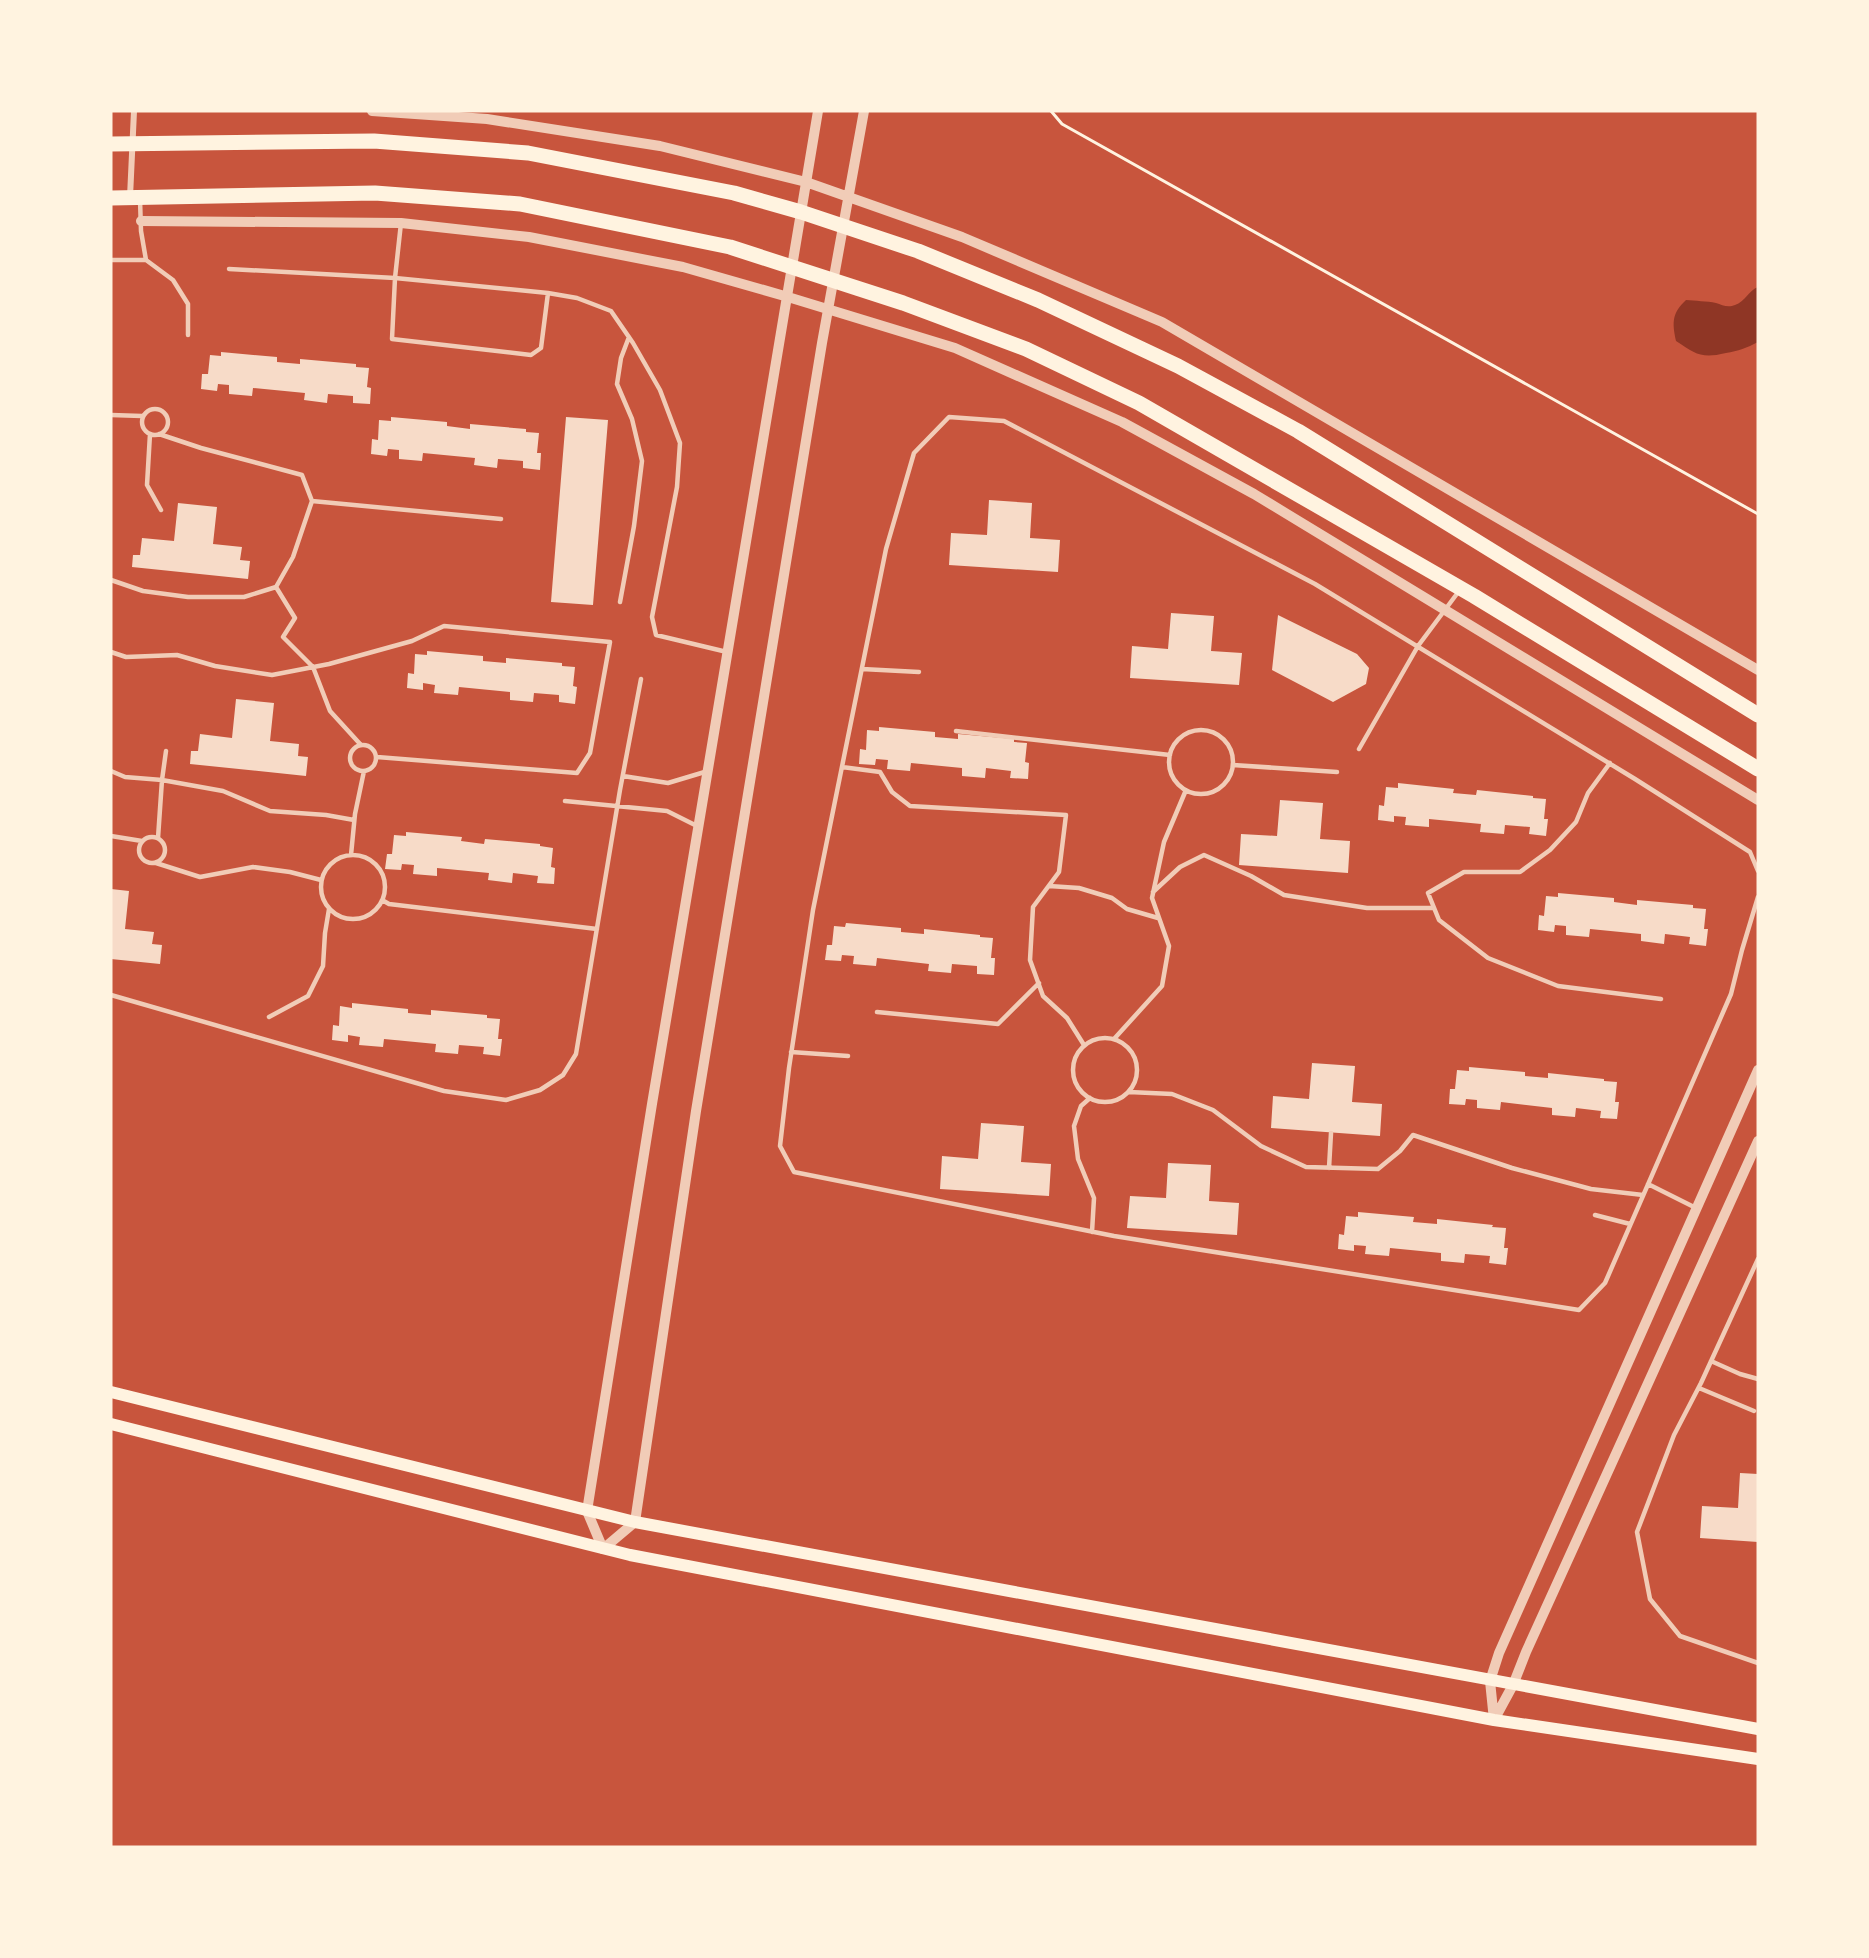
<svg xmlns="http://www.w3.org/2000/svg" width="1869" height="1958" font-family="Inter,sans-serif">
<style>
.water{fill:#8f3625}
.building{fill:#f7dbc8}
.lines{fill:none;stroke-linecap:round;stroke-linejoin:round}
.path{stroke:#fff3e0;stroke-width:3}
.service{stroke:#f1ccb7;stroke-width:4.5}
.minor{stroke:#f1ccb7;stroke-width:6}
.tertiary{stroke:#f1ccb7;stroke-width:10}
.secondary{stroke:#fff3e0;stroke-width:12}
.primary{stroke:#fff3e0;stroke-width:15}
</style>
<rect width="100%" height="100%" fill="#c8553d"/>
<path class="water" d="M1758 287V342C1747 348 1738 351 1726 353 1701 359 1696 354 1676 341 1672 322 1672 313 1686 300 1695 301 1707 301 1716 303 1722 305 1728 308 1735 305 1745 302 1749 290 1758 287Z"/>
<path class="building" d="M221 352 277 357V362L300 364V359L356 364V367L369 368 367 387 371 388 370 404 353 403V396L328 394 327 403 304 400 305 393 253 388 252 396 229 394V385L218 384 217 391 201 389 202 374H208L210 355 221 356Z
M391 417 447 422V426L470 429V424L526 429V432L539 433 537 453H541L540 470 523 468V461L498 459 497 468 474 465 475 458 423 453 422 461 399 459V450L388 449 387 456 371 454 372 439 378 440 379 420 391 421Z
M566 417 608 420 593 605 551 602Z
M989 500 1032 503 1030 538 1060 540 1058 572 949 565 951 533 987 535Z
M178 503 217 507 213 544 242 547 240 560 250 561 248 579 132 567 133 555H140L142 538 174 541Z
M1171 613 1214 616 1211 651 1242 653 1239 685 1130 678 1132 646 1168 649Z
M1278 615 1357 654 1369 668 1366 684 1333 702 1272 670Z
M427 651 483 656V661L506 663V658L562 663V666L575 667 573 686 577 687 575 704 559 702V695L534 693 533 702 510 700V692L459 687 458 695 434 693 435 685 423 683V690L407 688 408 673 414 674 415 654 427 655Z
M236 699 274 703 270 741 299 744 298 756 308 757 306 776 190 764 191 751H198L200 734 232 738Z
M879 727 935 732V737L958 739V734L1014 739V742L1027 743 1025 762 1029 763 1028 779 1010 778 1011 771 986 768 985 778 962 776V768L911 763 910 771 887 769 888 760 876 759 875 765 859 764 860 749 866 750 867 730 879 731Z
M1398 783 1454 789 1453 793 1476 795 1477 790 1533 796V798L1546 799 1544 819H1548L1546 836 1529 834 1530 827 1505 825 1504 834 1480 832 1481 824 1429 819V827L1405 825 1406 817 1394 816V822L1378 820 1379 805 1384 806 1386 787 1398 788Z
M1280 800 1323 803 1320 839 1350 841 1348 873 1239 865 1241 834 1277 836Z
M406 832 462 837 461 841 484 844 485 839 540 844V846L553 848 551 867 555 868 554 884 537 883 538 876 513 873 512 883 488 880 489 873 437 868V876L413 874 414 865 402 864 401 870 385 869 387 854H392L394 835 406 836Z
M111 889 129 891 125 929 154 932 152 944 162 945 160 964 111 959Z
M1558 893 1614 898V902L1637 905V900L1693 905V908L1706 909 1704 929H1708L1706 946 1689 944 1690 937 1665 934 1664 944 1641 941V934L1590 929 1589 937 1566 935V926L1555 925 1554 932 1538 930 1539 915 1544 916 1546 896 1558 897Z
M846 923 901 928V932L924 934V929L980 935V937L993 938 991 958H995L994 975 977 974V966L952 964 951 973 928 971 929 964 877 958 876 966 853 964 854 956 842 955 841 961 825 960 827 945H832L834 926 845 927Z
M352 1003 408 1009V1013L431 1015V1010L487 1015V1018L500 1019 498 1039H502L500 1056 483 1054 484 1047 459 1045 458 1054 435 1052 436 1044 384 1039 383 1047 359 1045 360 1037 348 1035V1042L332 1040 333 1025 339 1026 340 1006 352 1008Z
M1312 1063 1355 1066 1352 1102 1382 1104 1380 1136 1271 1128 1273 1096 1309 1099Z
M1469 1067 1525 1072V1076L1548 1078V1073L1604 1079V1081L1617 1082 1615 1102H1619L1617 1119 1600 1118 1601 1111 1576 1108 1575 1117 1552 1115V1108L1501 1102 1500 1110 1477 1108V1100L1466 1099 1465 1105 1449 1104 1450 1089H1455L1457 1070 1469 1071Z
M981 1123 1024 1126 1021 1162 1051 1164 1049 1196 940 1189 942 1156 978 1159Z
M1168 1163 1211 1165 1209 1201 1239 1203 1237 1235 1127 1228 1130 1196 1166 1198Z
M1358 1212 1414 1217 1413 1222 1437 1224V1219L1493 1225 1492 1227 1506 1228 1504 1248H1508L1506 1265 1489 1263 1490 1256 1465 1254 1464 1263 1441 1261V1253L1390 1248 1389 1256 1365 1254 1366 1246 1354 1245V1251L1338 1249 1339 1234 1344 1235 1346 1216 1358 1217Z
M1740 1473 1758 1474V1542L1700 1538 1702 1506 1738 1508Z"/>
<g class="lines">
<path class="path" d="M1051 111 1062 124 1758 514"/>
<path class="service" d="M111 260H146L141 231 140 199
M146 260 173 280 188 304V335
M229 269 395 278 401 223
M395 278 548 293 541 348 531 355 392 339Z
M548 293 577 298 611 311 633 343 660 390 680 443 677 487 652 617 656 635 727 652
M142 422a13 13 0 1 1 26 0a13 13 0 1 1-26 0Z
M111 415 142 416
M150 434 147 485 161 510
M312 501 501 519
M111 580 143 591 188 597H244L276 587 293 557 312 501 302 475 201 448 159 434
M276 587 295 618 283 637 313 667 330 711 361 745
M620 602 634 526 642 461 632 419 617 384 621 358 629 337
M111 652 126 657 177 655 215 666 272 675 329 664 412 641 444 626 610 642 590 753 577 773 377 757
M862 669 919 672
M1169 762a32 32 0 1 1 64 0a32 32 0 1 1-64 0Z
M956 731 1170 755
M350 758a13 13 0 1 1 26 0a13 13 0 1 1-26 0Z
M1359 749 1418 646 1459 591
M1610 763 1588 793 1576 822 1550 850 1520 872H1464L1428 893 1439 920 1488 958 1558 986 1661 999
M1233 765 1337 772
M842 767 880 772 892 792 910 806 1066 815 1059 872 1033 907 1030 960 1043 996 1067 1018 1084 1045
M111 771 125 777 162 780 166 751
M623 776 668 783 708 771
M565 801 667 811 697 826
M111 836 142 841
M139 850a13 13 0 1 1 26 0a13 13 0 1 1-26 0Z
M158 838 162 780 223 791 270 811 326 815 354 820
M351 855 355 814 364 771
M321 887a32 32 0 1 1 64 0a32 32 0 1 1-64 0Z
M156 863 200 877 253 867 290 872 321 880
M1758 871 1750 852 1635 779 1315 584 1004 421 949 417 914 453 886 549 813 910 789 1068 780 1146 794 1172 1114 1236 1579 1310 1605 1283 1731 994 1742 950 1758 897
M1049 886 1079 888 1112 898 1127 909 1158 918
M1153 892 1180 867 1204 855 1251 876 1284 895 1367 908H1434
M382 900 389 904 597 929
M111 995 444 1091 506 1100 540 1090 563 1075 576 1054 620 790 641 679
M877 1012 998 1024 1039 983
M269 1017 308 996 323 966 325 933 329 909
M1073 1070a32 32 0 1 1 64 0a32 32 0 1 1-64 0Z
M1114 1039 1162 986 1169 946 1152 898 1164 842 1186 790
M791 1052 848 1056
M1129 1092 1172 1094 1213 1110 1261 1146 1306 1167 1378 1169 1400 1151 1413 1135 1512 1168 1591 1189 1643 1195
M1090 1098 1081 1106 1074 1126 1078 1159 1094 1198 1092 1232
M1329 1168 1331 1133
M1648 1184 1696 1208
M1595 1215 1630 1224
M1758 1259 1701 1383 1674 1435 1637 1532 1650 1599 1680 1636 1758 1663
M1711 1361 1740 1374 1758 1379
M1699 1388 1754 1411"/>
<path class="minor" d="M130 197 134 111"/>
<path class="tertiary" d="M372 111 487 119 660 146 806 182 962 237 1162 322 1758 670
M818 111 652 1104 587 1511 603 1549 635 1522 696 1111 822 343 864 111
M141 221 401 223 529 237 683 267 788 297 955 348 1122 422 1254 494 1758 800
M1758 1070 1499 1653 1490 1681 1494 1720 1513 1685 1526 1652 1758 1141"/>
<path class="secondary" d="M111 1392 635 1522 1758 1729
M111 1424 630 1555 1494 1720 1758 1759"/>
<path class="primary" d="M111 144 374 141 528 153 734 193 801 212 918 251 1038 300 1178 366 1298 431 1758 715
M111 198 375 193 520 204 730 247 903 303 1026 349 1139 403 1474 596 1758 769"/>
</g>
<rect width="1869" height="1958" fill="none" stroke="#fff3e0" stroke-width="225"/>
</svg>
